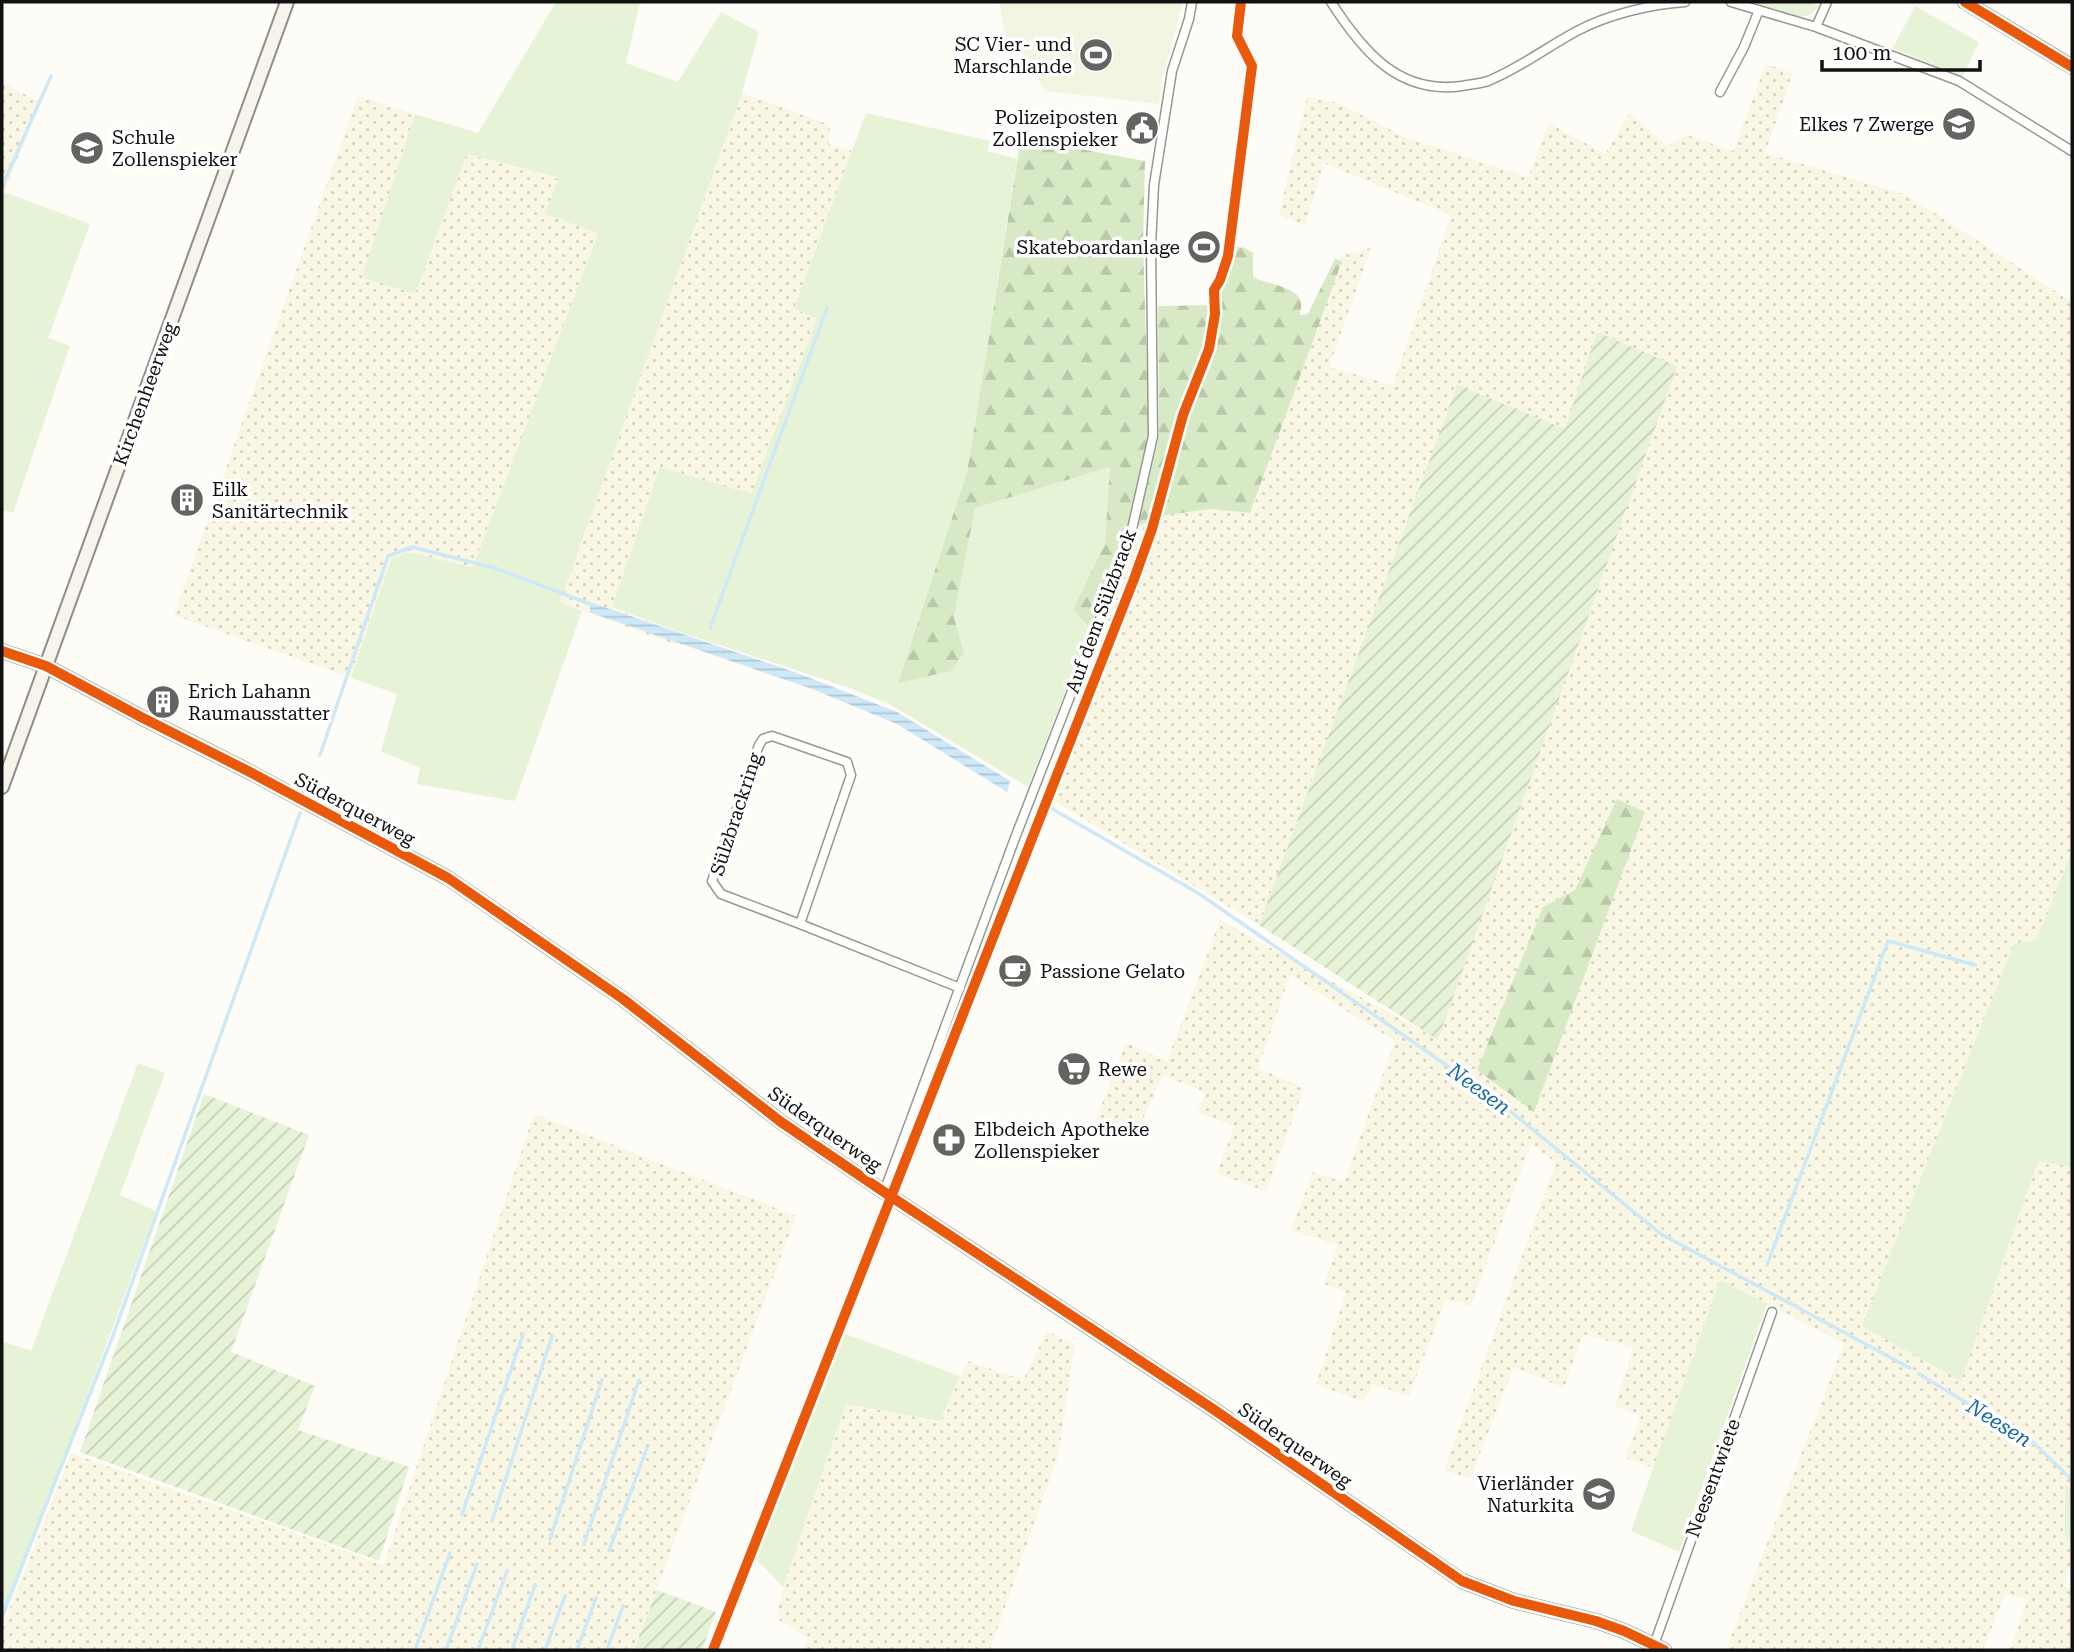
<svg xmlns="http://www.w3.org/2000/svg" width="2074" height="1652" font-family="'Roboto Serif',serif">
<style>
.farmland{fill:url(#farmland-dots)}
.grass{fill:#e7f3d7}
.forest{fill:url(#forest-firs)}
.garden{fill:url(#garden-furrows)}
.pitch{fill:#f0f6e1}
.water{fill:url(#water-rules)}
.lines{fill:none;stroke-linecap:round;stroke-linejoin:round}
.stream{stroke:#cde8f7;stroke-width:3.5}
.street-casing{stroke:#979795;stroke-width:11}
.secondary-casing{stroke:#8e8d8b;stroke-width:16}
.street{stroke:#fffffe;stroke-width:8}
.secondary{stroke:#f6f4eb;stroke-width:12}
.cycleway-casing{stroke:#fff;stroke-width:15}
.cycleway{stroke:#e8590c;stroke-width:10}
.labels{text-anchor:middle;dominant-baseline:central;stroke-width:7;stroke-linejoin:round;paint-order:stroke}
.poi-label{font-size:19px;fill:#111;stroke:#fff;text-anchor:start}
.street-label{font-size:19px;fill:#111;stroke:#fff}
.water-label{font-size:21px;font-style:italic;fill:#1768a6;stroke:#fff}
</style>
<defs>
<pattern id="farmland-dots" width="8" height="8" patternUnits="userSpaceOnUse" patternTransform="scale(1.75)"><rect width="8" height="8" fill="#f9f7e4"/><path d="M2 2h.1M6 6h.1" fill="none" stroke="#d4d3c3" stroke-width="1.8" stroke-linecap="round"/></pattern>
<pattern id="forest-firs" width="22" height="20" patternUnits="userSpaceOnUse" patternTransform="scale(1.75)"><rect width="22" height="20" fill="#d8eac5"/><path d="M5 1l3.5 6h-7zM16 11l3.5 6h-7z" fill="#b8c8a8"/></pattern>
<pattern id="garden-furrows" width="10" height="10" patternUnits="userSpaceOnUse" patternTransform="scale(1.75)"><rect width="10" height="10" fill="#e7f3d7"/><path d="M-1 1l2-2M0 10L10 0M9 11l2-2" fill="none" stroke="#c5cfb8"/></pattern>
<pattern id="water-rules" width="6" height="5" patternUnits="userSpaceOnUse" patternTransform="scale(1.75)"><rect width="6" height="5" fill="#cde8f7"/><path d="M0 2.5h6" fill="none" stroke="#afc6d3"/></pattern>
</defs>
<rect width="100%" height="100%" fill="#fdfcf7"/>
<path class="farmland" d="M1766 64 1793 73 1765 153 1907 195 2072 302V1490L2067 1486 2064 1534 2072 1541V1563L2064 1586 2072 1589V1650H2010L2028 1599 2005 1594 1983 1650H1726L1844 1343 1720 1280 1654 1468 1625 1458 1641 1416 1615 1406 1633 1348 1583 1334 1564 1388 1514 1367 1470 1479 1444 1470 1556 1163 1531 1144 1471 1306 1446 1299 1409 1396 1373 1384 1363 1402 1316 1384 1346 1292 1324 1284 1338 1245 1291 1230 1313 1172 1344 1182 1395 1041 1290 975 1258 1068 1304 1088 1266 1192 1217 1173 1234 1127 1198 1112 1206 1093 1163 1075 1135 1137 1095 1121 1126 1043 1167 1061 1220 920 1439 1040 1565 429 1457 386 1259 925 1049 798 1138 526 1167 515 1210 509 1251 513 1342 255 1371 248 1329 367 1393 385 1451 215 1324 163 1305 226 1279 215 1307 97 1339 103 1402 136 1528 177 1549 123 1605 154 1630 113 1667 146 1687 135 1733 151Z
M2 81 15 90 40 101 2 199Z
M742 93 830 125 829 144 852 151 794 308 817 319 751 495 612 608 680 632 676 645 560 602Z
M358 96 415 114 363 276 415 294 467 154 559 179 598 233 473 567 407 552 391 559 351 678 174 615Z
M534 1114 796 1216 634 1650H2V1628L71 1453 384 1565Z
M1047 1331 1075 1344 1058 1456 990 1650H803L808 1639 776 1618 783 1587 846 1404 940 1421 968 1361 1023 1380Z"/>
<path class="grass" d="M556 2H640L626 63 678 82 721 12 759 32 742 93 560 602 582 611 515 801 417 784 420 768 381 751 397 694 351 678 391 559 407 552 473 567 598 233 545 214 559 178 467 154 415 294 362 277 415 114 478 133Z
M1746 2H1808L1819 6 1810 15 1800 17Z
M1915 6 1979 42 1962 77 1893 48Z
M866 113 990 141 987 151 1017 159 967 472 898 683 964 653 954 617 975 508 1110 467 1105 543 1073 610 1090 628 1028 787 891 705 850 688 680 632 612 607 660 467 751 494 817 319 794 308Z
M4 192 90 224 48 338 70 346 13 513 2 510V199Z
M2072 851V1167L2038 1161 1961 1381 1862 1326 2014 944 2037 939Z
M138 1063 165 1073 120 1195 156 1211 2 1624V1341L31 1351Z
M1720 1280 1767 1304 1679 1552 1631 1531Z
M843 1333 960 1376 940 1421 846 1404 783 1587 753 1556Z
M2066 1485 2072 1490V1541L2064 1535Z"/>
<path class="forest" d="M1021 138 1145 161 1143 244 1149 438 1123 545 1090 628 1073 610 1105 543 1110 467 975 508 954 617 964 653 951 671 898 683 967 472Z
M1232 246 1245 248 1253 253V277C1266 284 1297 286 1301 302 1302 306 1300 310 1300 315L1308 314 1335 259 1342 261 1250 513 1210 509 1167 515 1138 526 1159 435 1158 306 1219 305 1223 279Z
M1617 799 1645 812 1534 1112 1477 1070 1543 907 1575 890Z"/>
<path class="garden" d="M1597 332 1677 366 1438 1040 1259 925 1457 385 1565 429Z
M204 1094 309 1135 231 1352 315 1386 298 1430 409 1467 379 1561 80 1452Z
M657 1590 716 1612 702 1650H634Z"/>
<path class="pitch" d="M991 2H1183L1162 79 1159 104 1045 91 1021 50 1006 45 1000 5Z"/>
<path class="water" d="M592 603 800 674 897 712 1010 781 1007 792 897 724 812 689 589 612Z"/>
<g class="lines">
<path class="stream" d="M2 187 51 76
M710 628 827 308
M320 755 388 556 412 547 495 568 595 606
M1049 807 1198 893 1494 1098 1661 1234 1910 1368
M1767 1265 1888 941 1975 965
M1919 1374 2035 1444 2072 1480
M462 1515 523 1334
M492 1521 552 1336
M550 1539 602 1380
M584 1544 639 1380
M609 1551 647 1448
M2 1616 114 1333 300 813
M415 1650 450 1553
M446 1650 477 1564
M478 1650 507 1571
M512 1650 535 1585
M545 1650 565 1596
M577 1650 596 1598
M607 1650 623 1606"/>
<g class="street-casing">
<path id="street" d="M1331 2C1362 50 1398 95 1462 86 1470 84 1480 84 1488 81 1520 68 1547 47 1577 31 1607 15 1651 4 1685 2
M1731 2 1816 27 1959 81 2072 151
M1816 27 1827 2
M1720 92 1744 47 1759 10
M800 924 851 775 847 762 772 736 763 739 759 745 712 881 721 894 800 924 960 988
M884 1192 1015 838 1128 547 1153 436 1151 245 1154 185 1172 71 1189 19 1192 2
M1654 1645 1772 1312"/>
</g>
<g class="secondary-casing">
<path id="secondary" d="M1965 2 2072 67
M2 651 46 666 141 717 248 771 448 878 623 999 781 1122 884 1192 1213 1409 1462 1581 1514 1601 1596 1621 1624 1631 1664 1650
M2 787 287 2"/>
</g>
<use href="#street" class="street"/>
<use href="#secondary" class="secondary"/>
<g class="cycleway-casing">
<path id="cycleway" d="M1965 2 2072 67
M2 651 46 666 141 717 248 771 448 878 623 999 781 1122 884 1192 1213 1409 1462 1581 1514 1601 1596 1621 1624 1631 1664 1650
M713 1650 1134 579 1152 529 1183 415 1209 349 1215 314 1214 290 1220 280 1228 256 1252 66 1237 36 1241 2"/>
</g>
<use href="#cycleway" class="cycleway"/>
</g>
<defs>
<g id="stadium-disc" transform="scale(1.75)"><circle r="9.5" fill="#646362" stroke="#fff"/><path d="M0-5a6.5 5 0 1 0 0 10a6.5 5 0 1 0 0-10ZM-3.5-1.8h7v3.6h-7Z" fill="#fff"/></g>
<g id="school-disc" transform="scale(1.75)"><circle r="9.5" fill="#646362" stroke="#fff"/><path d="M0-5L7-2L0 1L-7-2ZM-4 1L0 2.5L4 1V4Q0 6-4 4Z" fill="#fff"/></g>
<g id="civic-disc" transform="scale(1.75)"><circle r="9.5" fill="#646362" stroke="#fff"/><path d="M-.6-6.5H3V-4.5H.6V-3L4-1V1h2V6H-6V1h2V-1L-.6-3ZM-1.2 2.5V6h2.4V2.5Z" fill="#fff"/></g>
<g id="building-disc" transform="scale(1.75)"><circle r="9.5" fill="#646362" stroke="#fff"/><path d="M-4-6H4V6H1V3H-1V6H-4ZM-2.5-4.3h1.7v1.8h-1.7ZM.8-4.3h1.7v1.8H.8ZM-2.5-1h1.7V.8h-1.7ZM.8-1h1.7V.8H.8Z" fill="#fff"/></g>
<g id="cafe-disc" transform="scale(1.75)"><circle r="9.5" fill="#646362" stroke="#fff"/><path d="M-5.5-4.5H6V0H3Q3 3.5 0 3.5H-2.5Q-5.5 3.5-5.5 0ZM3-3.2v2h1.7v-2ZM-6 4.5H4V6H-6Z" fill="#fff"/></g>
<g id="supermarket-disc" transform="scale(1.75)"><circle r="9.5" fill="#646362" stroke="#fff"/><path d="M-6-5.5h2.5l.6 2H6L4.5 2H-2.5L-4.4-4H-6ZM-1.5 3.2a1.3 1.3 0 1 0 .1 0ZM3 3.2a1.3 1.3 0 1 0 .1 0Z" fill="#fff"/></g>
<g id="pharmacy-disc" transform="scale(1.75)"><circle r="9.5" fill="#646362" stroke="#fff"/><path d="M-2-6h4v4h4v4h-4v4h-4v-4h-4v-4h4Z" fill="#fff"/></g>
</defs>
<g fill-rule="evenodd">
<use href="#stadium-disc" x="1096" y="55"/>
<use href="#school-disc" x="1959" y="124"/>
<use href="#civic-disc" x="1142" y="128"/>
<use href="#school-disc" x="87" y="148"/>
<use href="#stadium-disc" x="1204" y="247"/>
<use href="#building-disc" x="187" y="500"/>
<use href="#building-disc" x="163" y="702"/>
<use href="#cafe-disc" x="1015" y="971"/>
<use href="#supermarket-disc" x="1074" y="1069"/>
<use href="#pharmacy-disc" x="949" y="1140"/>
<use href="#school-disc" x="1599" y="1494"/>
</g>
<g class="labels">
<g class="poi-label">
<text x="1072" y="44" text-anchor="end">SC Vier- und<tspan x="1072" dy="22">Marschlande</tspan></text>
<text x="1118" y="117" text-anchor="end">Polizeiposten<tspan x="1118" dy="22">Zollenspieker</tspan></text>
<text x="1934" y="124" text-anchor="end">Elkes 7 Zwerge</text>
<text x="112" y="137">Schule<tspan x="112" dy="22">Zollenspieker</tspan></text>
<text x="1180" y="247" text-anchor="end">Skateboardanlage</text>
<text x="212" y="489">Eilk<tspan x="212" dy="22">Sanitärtechnik</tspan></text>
<text x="188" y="691">Erich Lahann<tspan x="188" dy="22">Raumausstatter</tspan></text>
<text x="1040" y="971">Passione Gelato</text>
<text x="1098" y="1069">Rewe</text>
<text x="974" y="1129">Elbdeich Apotheke<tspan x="974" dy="22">Zollenspieker</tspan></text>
<text x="1574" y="1483" text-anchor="end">Vierländer<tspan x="1574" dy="22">Naturkita</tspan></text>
</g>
<g class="street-label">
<text transform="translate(145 394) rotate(-70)">Kirchenheerweg</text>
<text transform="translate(1101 611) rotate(-70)">Auf dem Sülzbrack</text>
<text transform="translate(355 809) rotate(28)">Süderquerweg</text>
<text transform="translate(736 814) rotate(-72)">Sülzbrackring</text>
<text transform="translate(825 1129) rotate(35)">Süderquerweg</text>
<text transform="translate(1295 1445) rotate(35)">Süderquerweg</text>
<text transform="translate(1713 1478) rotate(-70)">Neesentwiete</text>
</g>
<g class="water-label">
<text transform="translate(1479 1089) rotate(36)">Neesen</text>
<text transform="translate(1999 1423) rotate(32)">Neesen</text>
</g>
</g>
<rect width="2074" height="1652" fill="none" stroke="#111111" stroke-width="7"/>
<path d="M1822 60v10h158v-10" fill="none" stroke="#111111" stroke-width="3.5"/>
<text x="1832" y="60" font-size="21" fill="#111111" stroke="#ffffff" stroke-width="5" paint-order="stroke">100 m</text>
</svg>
